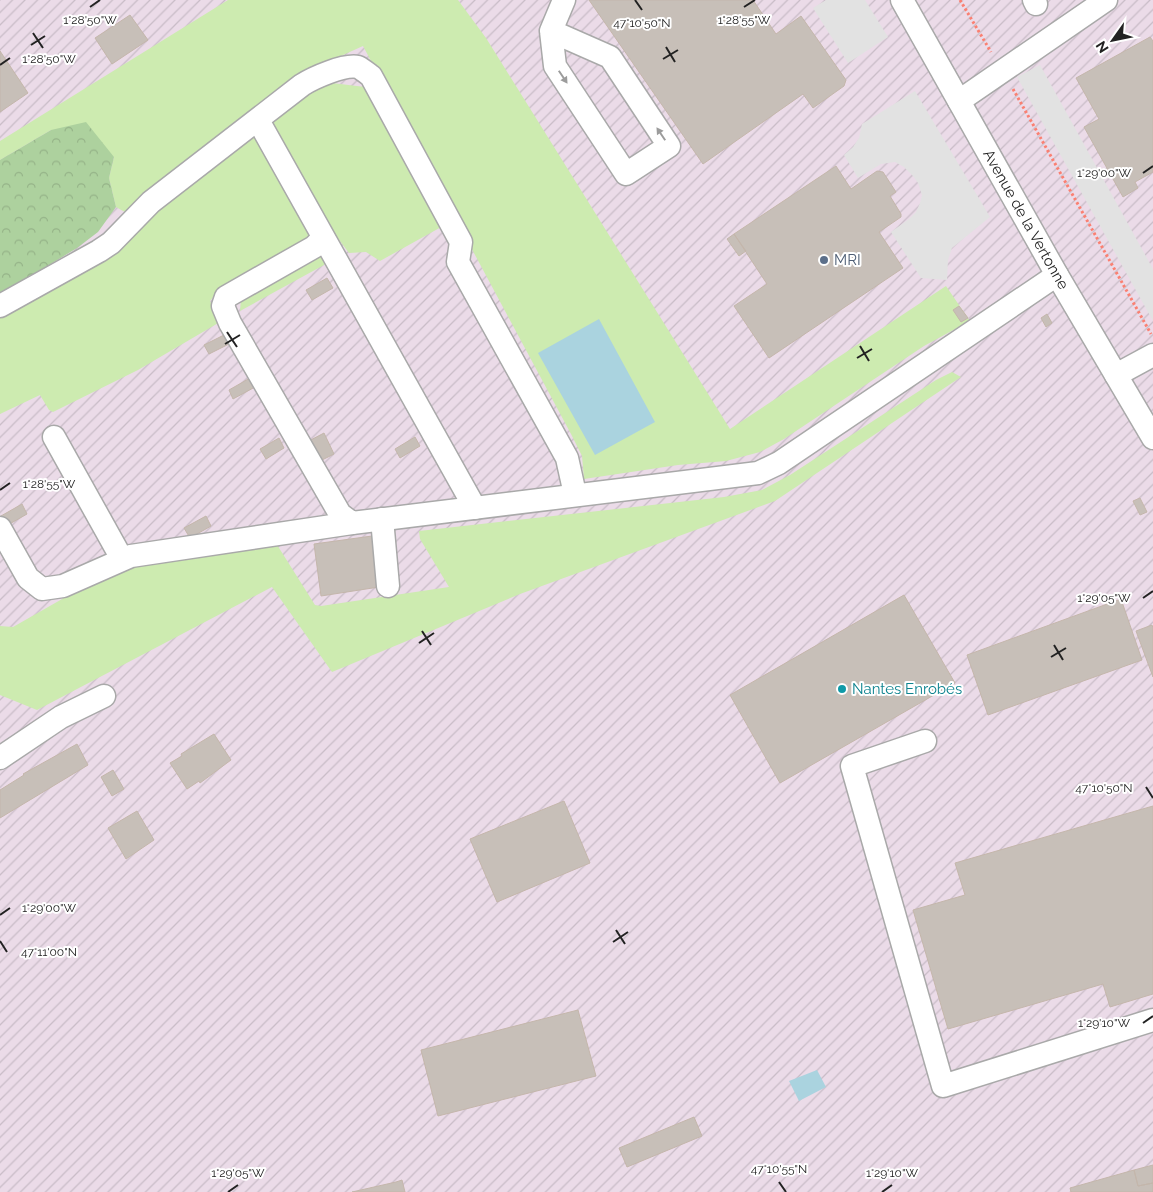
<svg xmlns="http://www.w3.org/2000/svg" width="1153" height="1192" font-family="Raleway,sans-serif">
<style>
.industrial{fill:url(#industrial-furrows)}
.grass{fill:#cdebb0}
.forest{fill:url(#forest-crowns)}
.parking{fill:#e2e2e2}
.water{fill:#aad3df}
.building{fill:#c7bfb8;stroke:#c4b6ab}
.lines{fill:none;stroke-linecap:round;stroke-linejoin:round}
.minor-casing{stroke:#a9a9a9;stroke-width:25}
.path{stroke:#fa8072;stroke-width:3;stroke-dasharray:2.5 2.5;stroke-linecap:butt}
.minor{stroke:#fff;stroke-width:22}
.oneway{fill:#9c9c9c}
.ticks{fill:none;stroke:#222;stroke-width:2}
.service-dot{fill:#5c6f8a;stroke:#fff;stroke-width:2}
.culture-dot{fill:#0f9aa8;stroke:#fff;stroke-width:2}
.labels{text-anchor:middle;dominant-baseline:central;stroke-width:4;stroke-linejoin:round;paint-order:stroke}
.street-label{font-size:15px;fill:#222;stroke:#fff}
.service-label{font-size:15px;fill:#4e5e75;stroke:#fff;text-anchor:start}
.culture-label{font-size:15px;fill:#0d838f;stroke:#fff;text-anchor:start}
.ticks-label{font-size:12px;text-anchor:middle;fill:#222;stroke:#fff;stroke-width:4;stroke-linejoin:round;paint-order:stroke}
</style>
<defs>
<pattern id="industrial-furrows" width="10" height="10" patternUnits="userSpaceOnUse" patternTransform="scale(1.25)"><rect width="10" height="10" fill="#ebdbe8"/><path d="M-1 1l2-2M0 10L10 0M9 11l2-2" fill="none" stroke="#c9bcc7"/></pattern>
<pattern id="forest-crowns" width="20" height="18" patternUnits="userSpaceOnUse" patternTransform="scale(1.25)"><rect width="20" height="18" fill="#add19e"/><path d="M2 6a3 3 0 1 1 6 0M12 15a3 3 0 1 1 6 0" fill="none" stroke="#95b388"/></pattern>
</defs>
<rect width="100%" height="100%" fill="#f2efe9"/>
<path class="industrial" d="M0 0H1153V1192H0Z"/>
<path class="grass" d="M228 0H458L486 38 730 429 946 286 970 321 924 346 784 439 760 452 726 461 678 465 584 479 582 456 571 434 363 46 332 60 130 215 116 207 109 178 114 157 51 130 0 160V141Z
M332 83 365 87 443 226 380 261 366 252 349 253 327 224 271 120 315 86Z
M256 132 313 232 308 242 214 296 210 301 220 322 138 370 53 412 49 410 40 395 0 414V315L168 199Z
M319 255 326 260 324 265 240 311 241 299Z
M952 372 961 377 775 501 520 594 332 672 272 587 37 710 0 695V626L13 627 92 582 127 567 274 540 315 605 321 606 449 587 420 539 419 531 724 497 762 490 790 475 936 380Z"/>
<path class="forest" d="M86 122 114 157 109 178 116 207 98 232 77 248 0 295V160L51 130Z"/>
<path class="parking" d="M826 0H865L888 37 848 63 813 8Z
M1040 65 1153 269V321L1017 77Z
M915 91 990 217 952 248 948 260 947 280 921 278 891 232 909 219 916 212 920 203 922 195 918 183 913 176 904 167 895 162 881 164 858 178 844 155 853 147 859 138 862 124Z"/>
<path class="water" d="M599 319 655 422 595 455 538 353Z
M817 1070 826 1087 799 1101 789 1081Z"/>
<path class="building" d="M589 0H753L776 34 801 16 846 80 844 86 813 108 803 94 703 164Z
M130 15 148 40 112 64 95 38Z
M1150 37 1153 41V172L1135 182 1138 188 1123 197 1084 127 1099 119 1076 78Z
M0 51 28 93 0 112Z
M836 166 851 189 877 171 883 172 896 192 890 196 901 214V217L879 232 903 268 769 358 734 306 767 284 734 234Z
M734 234 746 251 739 256 727 239Z
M327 278 333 288 312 300 306 290Z
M959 306 968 318 961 322 953 310Z
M1047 314 1052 323 1046 327 1041 318Z
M224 335 229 344 209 354 204 345Z
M250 378 255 387 233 399 229 390Z
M324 433 334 454 318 462 307 442Z
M415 437 420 446 400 458 395 449Z
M279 438 284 448 266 459 260 449Z
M1140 498 1147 512 1140 515 1133 501Z
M22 504 27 514 6 526 1 516Z
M206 516 211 526 190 538 184 528Z
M372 536 379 587 321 596 314 544Z
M904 595 955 683 780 783 730 695Z
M1121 599 1142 660 988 715 967 655Z
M1152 625 1153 628V677L1136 631Z
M214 734 231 760 200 783 199 781 187 789 170 763 182 756 181 754Z
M77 744 88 765 0 818V790L24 775 23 774Z
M113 770 124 789 112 796 101 777Z
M564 801 590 863 497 902 470 839Z
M1153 806V994L1110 1007 1103 984 948 1029 913 910 965 895 955 863Z
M137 811 154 840 126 859 108 828Z
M578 1010 596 1076 438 1116 421 1050Z
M694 1117 702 1136 627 1167 619 1148Z
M1153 1165V1183L1138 1186 1134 1170Z
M1134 1170 1138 1186 1153 1183V1192H1071L1070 1188Z
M402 1180 405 1192H352L396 1182Z"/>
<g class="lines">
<g class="minor-casing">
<g id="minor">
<path id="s1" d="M902 0 1057 275 1153 438"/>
<path d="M1034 0 1036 4"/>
<path d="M551 31 610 57 669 146 626 174 555 66 551 31 564 0"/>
<path d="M959 101 1106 0"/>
<path d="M258 120 475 508"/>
<path d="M323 238 314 247 226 297 223 306 230 323 340 514 352 523 758 473 779 463 1057 275"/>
<path d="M0 306 99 251 111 243 151 202 302 85C313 78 344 64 358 67 362 69 367 73 371 76L461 242 458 262 567 458 575 494"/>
<path d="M1116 375 1153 355"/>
<path d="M54 437 122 559"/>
<path d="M382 519 388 586"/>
<path d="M0 528 28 578 42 589 63 586 131 556 352 523"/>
<path d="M925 741 852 766 943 1086 1153 1020"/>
<path d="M0 758 61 717 104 696"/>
</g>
</g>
<path class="path" d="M960 0 991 52
M1013 89 1151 334"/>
<use href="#minor" class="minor"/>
</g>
<defs><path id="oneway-solid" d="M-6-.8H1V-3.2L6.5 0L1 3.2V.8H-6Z" transform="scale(1.25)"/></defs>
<g class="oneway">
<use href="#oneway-solid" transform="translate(563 77) rotate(56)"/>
<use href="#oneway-solid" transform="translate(661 134) rotate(-124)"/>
</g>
<path class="ticks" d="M635 0 642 10M90 7 100 0M744 7 755 0M33 33 43 48M31 45 45 36M666 47 675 62M663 59 678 50M0 65 10 58M1143 173 1153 166M227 332 237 347M225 344 240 335M860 346 869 361M857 358 872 349M0 490 10 483M1143 598 1153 591M422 631 431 645M419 643 434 633M1054 645 1063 660M1051 657 1066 648M1146 787 1153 798M0 915 10 908M616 930 625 944M0 941 7 952M613 942 628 932M1143 1023 1153 1016M779 1182 786 1192M228 1192 238 1185M882 1192 892 1185"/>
<circle class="service-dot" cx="824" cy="260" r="5"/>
<circle class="culture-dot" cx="842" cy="689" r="5"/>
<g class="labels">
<g class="street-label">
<text stroke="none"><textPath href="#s1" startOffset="252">Avenue de la Vertonne</textPath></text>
</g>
<g class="service-label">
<text x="834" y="260">MRI</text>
</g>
<g class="culture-label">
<text x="852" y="689">Nantes Enrobés</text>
</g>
</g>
<g class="ticks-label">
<text x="90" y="24">1°28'50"W</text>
<text x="744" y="24">1°28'55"W</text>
<text x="642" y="27">47°10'50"N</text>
<text x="49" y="63">1°28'50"W</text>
<text x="1104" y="177">1°29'00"W</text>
<text x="49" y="488">1°28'55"W</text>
<text x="1104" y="602">1°29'05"W</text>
<text x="1104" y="792">47°10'50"N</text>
<text x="49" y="912">1°29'00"W</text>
<text x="49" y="956">47°11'00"N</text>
<text x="1104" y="1027">1°29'10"W</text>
<text x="779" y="1173">47°10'55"N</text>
<text x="238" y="1177">1°29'05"W</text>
<text x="892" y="1177">1°29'10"W</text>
</g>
<g transform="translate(1113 40) rotate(237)" stroke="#ffffff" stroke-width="4" paint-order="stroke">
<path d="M0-4L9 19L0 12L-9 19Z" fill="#222222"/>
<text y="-8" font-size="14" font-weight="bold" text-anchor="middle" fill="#222222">N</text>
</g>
</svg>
